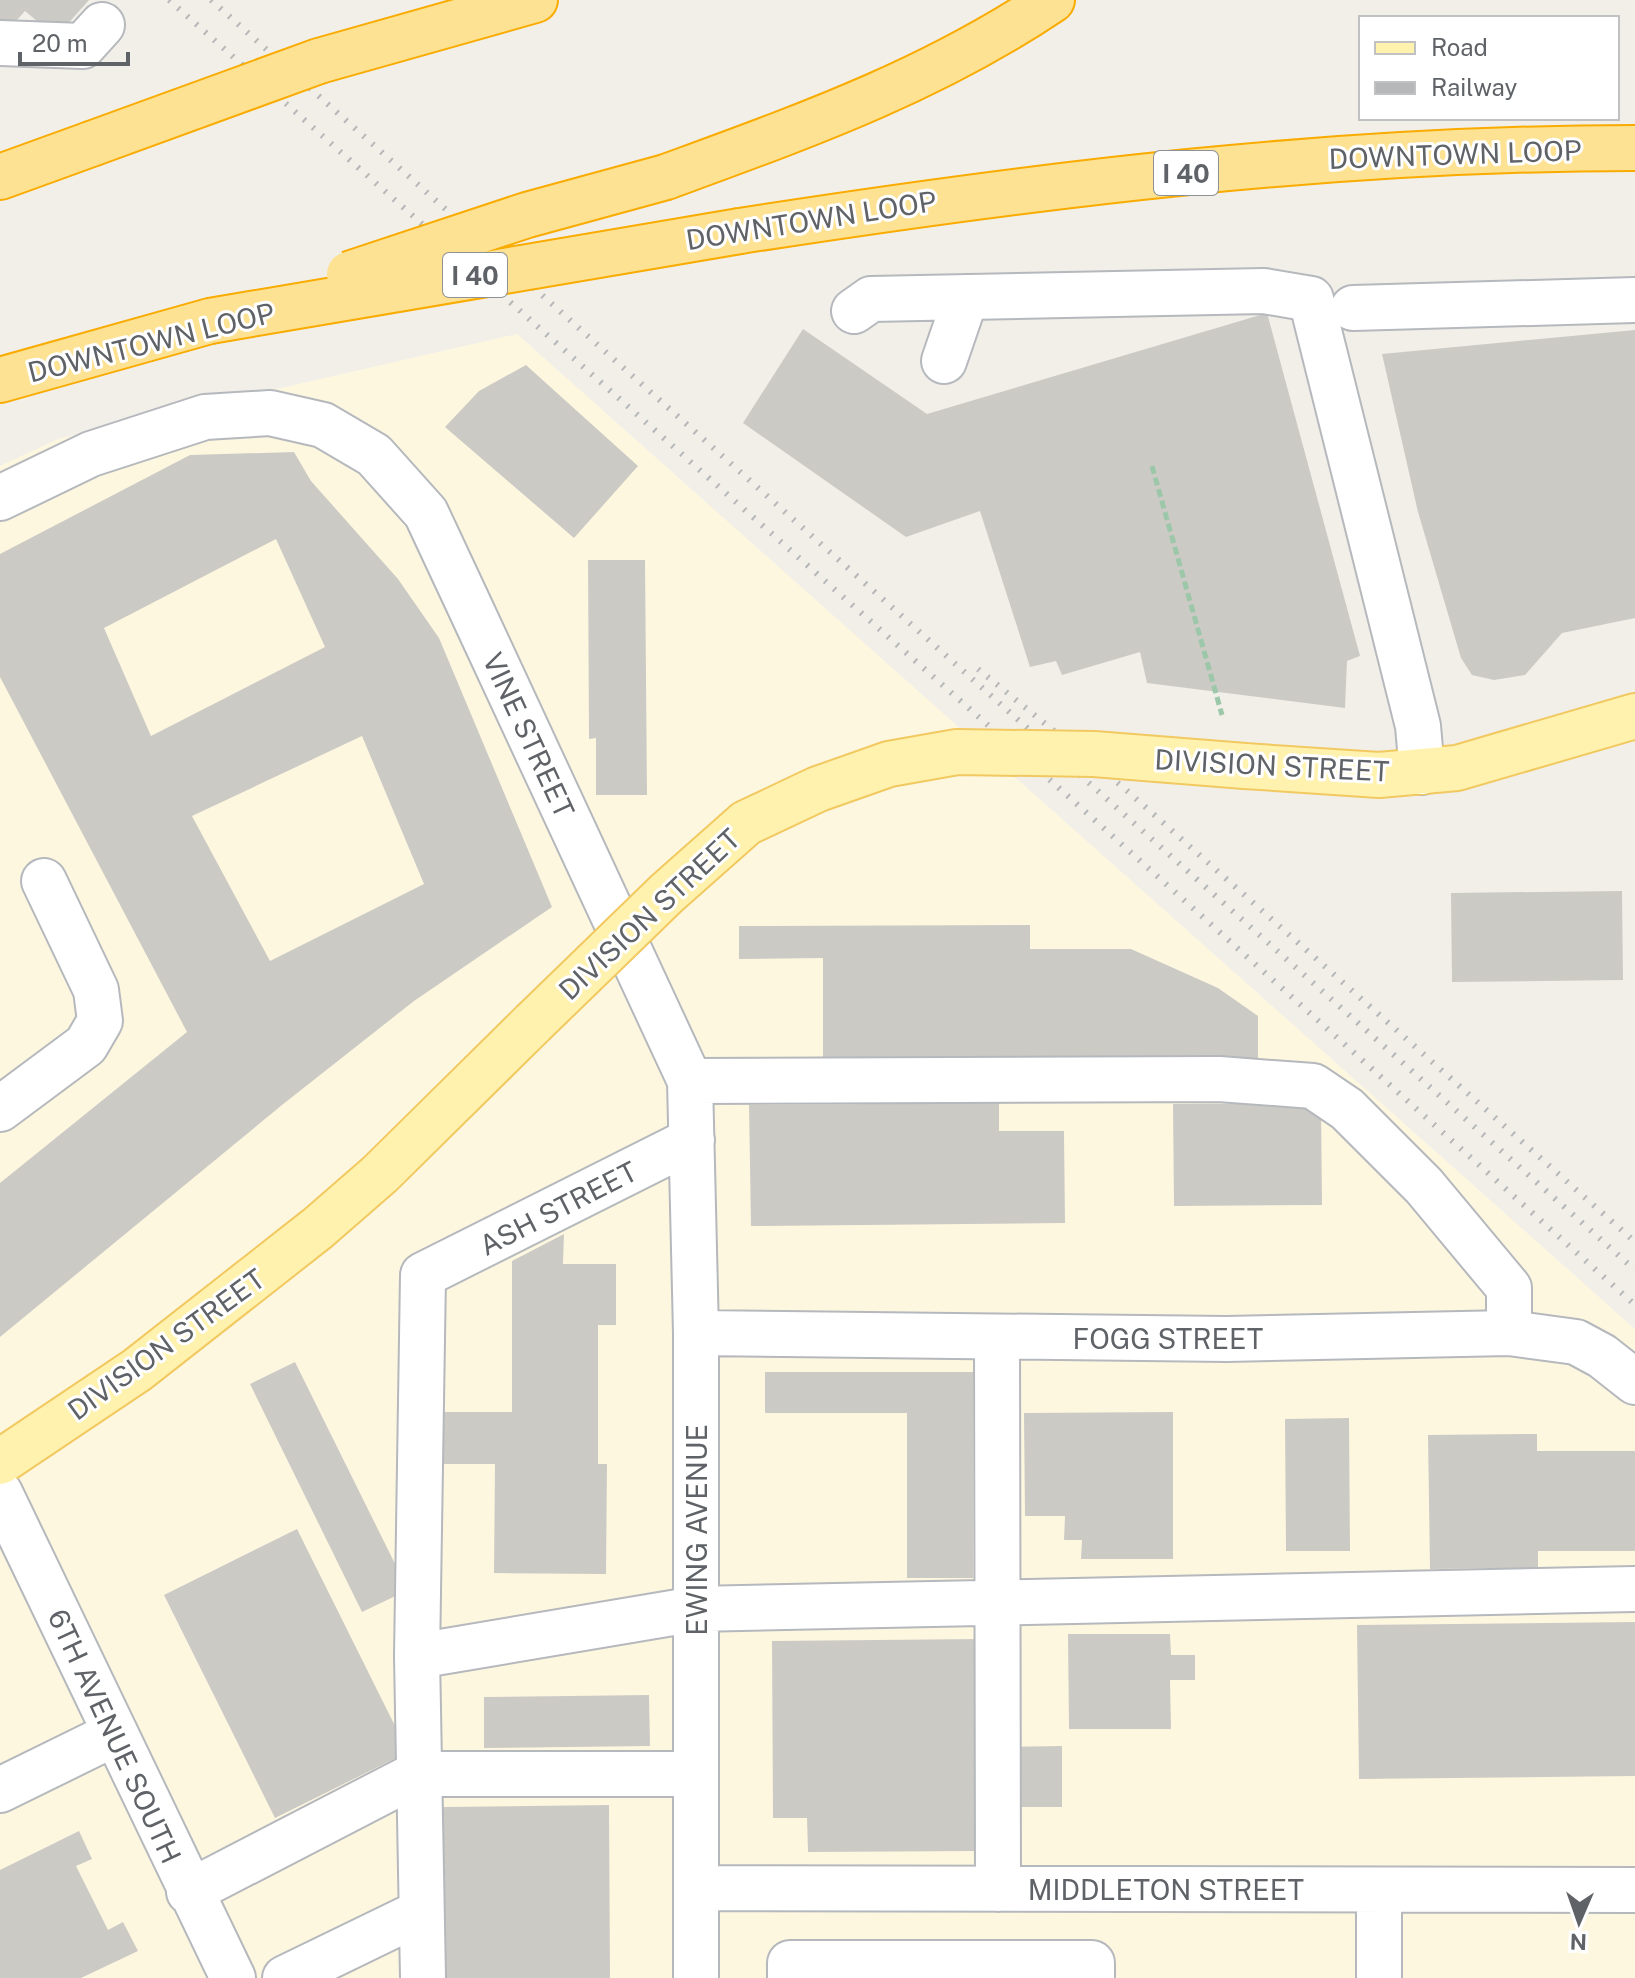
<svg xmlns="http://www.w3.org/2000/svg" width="1635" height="1978" font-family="'Public Sans',sans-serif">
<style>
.commercial{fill:#fef7e0}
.building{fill:#cccac5;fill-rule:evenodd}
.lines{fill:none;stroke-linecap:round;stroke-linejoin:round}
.minor-casing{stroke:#b5b8bc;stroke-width:48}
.major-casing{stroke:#f2c960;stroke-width:48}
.highway-casing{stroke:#f9ab00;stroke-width:48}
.path{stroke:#9cc7a9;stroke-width:5;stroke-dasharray:8 4;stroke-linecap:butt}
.minor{stroke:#fff;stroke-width:44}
.major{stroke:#fff2af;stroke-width:44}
.highway{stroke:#fde293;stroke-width:44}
.rail{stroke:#b6b7b8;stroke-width:6;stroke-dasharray:2 10;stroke-linecap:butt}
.major-bridge-casing{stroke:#f2c960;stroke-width:48;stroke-linecap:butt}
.highway-bridge-casing{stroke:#f9ab00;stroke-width:48;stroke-linecap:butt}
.major-bridge{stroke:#fff2af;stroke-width:44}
.highway-bridge{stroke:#fde293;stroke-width:44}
.labels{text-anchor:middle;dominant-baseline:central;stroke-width:6;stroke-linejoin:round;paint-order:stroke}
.shield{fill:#fff;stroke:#8f9295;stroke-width:2}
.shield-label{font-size:26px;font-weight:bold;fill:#5f6368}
.street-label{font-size:28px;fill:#5f6368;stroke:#fff}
</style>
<rect width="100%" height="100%" fill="#f1efe8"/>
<path class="commercial" d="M517 334 1635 1329V1978H0V466L58 439Z"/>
<path class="building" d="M0 0H89L56 37 25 11 8 30 0 23Z
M1267 313 1360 656 1347 661 1345 708 1147 683 1140 652 1062 675 1056 661 1030 667 980 511 906 537 743 423 803 329 927 414Z
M1635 330V618L1562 633 1525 675 1494 680 1472 675 1461 658 1418 512 1382 354Z
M526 365 638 466 574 538 445 427 479 391Z
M294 452 311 481 398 579 439 638 552 907 414 1001 282 1105 0 1337V1183L187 1032 0 677V554L190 455ZM276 539 325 647 151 736 104 628ZM362 736 424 884 270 961 192 816Z
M588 560H645L647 795H596V738L589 739Z
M1622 891 1623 980 1452 982 1451 893Z
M1030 925V949H1131L1218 988 1258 1016V1067L823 1069V958L739 959V926Z
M999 1103V1131H1064L1065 1223 751 1226 749 1105Z
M1321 1103 1322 1205 1174 1206 1173 1104Z
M564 1234 563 1264H616V1325H598V1464H607L606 1574 494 1573 495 1464H436V1412H512V1261Z
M295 1362 408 1590 362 1612 250 1384Z
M765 1372H973V1578H907V1413H765Z
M1173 1412V1559H1081L1082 1540H1064L1065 1516H1025L1024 1413Z
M1349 1418 1350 1551H1286L1285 1419Z
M1537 1434V1451H1635V1551H1538V1568L1430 1569 1428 1435Z
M297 1529 408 1752 275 1818 164 1595Z
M1635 1622V1776L1359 1779 1357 1625Z
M1068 1634H1170L1171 1655H1195V1680H1170L1171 1729H1069Z
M979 1639 980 1851 808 1852 807 1818H773L772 1641Z
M649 1695 650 1746 484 1748V1697Z
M1062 1746V1807H1009L1008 1747Z
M609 1805 610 1978H444L443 1807Z
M79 1831 92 1859 76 1866 108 1930 123 1922 138 1951 81 1978H0V1870Z"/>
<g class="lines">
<g class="minor-casing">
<path id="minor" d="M0 43 83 46 102 25
M1353 308 1635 300
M854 311 871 299 1264 291 1311 299 1418 726 1422 772
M944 361 966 297
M0 498 91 454 205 417 270 413 323 425 374 455 426 513 469 605 690 1081 696 1333V1978
M690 1081 1219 1079 1313 1086 1347 1109 1424 1186 1509 1288V1333
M0 1109 86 1045 100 1021 96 990 44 881
M696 1333 1227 1339 1509 1333 1576 1342 1602 1356 1635 1382
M997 1337 998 1889
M0 1493 233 1978
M417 1656 696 1609 1635 1589
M0 1790 114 1734
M696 1888 1635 1890
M1379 1890V1978
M189 1892 417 1774H696
M285 1978 421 1912
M423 1978 417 1656 423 1275 692 1140
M790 1978V1963H1092V1978"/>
</g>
<g class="major-casing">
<path id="major" d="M1245 766 1379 775 1457 768 1635 716
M0 1462 137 1370 318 1228 380 1174 533 1023"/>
</g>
<g class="highway-casing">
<path id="highway" d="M319 61 535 0
M0 177 91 144
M666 177C802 127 930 82 1052 0
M740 231C1036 185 1335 148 1635 148
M0 380 210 321"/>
</g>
<path class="path" d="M1152 466 1222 715"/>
<use href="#minor" class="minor"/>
<use href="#major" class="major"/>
<use href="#highway" class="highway"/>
<path class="rail" d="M169 0 1069 797 1635 1305
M211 0 1635 1270
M978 669 1124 788 1635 1242"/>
<g class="major-bridge-casing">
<path id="major-bridge" d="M533 1023 667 893 746 823 818 789 889 764 957 752 1094 754 1245 766"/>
</g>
<g class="highway-bridge-casing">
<path id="highway-bridge" d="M91 144 319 61
M349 274 527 215 666 177
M210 321 740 231"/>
</g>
<use href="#major-bridge" class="major-bridge"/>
<use href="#highway-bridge" class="highway-bridge"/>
</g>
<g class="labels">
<g class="shield">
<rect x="1154" y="151" width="64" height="44" rx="6"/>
<rect x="443" y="253" width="64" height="44" rx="6"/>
</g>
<g class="shield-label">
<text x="1186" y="173">I 40</text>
<text x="475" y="275">I 40</text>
</g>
<g class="street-label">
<text transform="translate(1455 154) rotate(-2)">DOWNTOWN LOOP</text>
<text transform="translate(811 220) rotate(-9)">DOWNTOWN LOOP</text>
<text transform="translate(151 342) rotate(-14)">DOWNTOWN LOOP</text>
<text transform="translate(529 735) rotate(65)">VINE STREET</text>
<text transform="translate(1272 765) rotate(3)">DIVISION STREET</text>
<text transform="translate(649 914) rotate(-43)">DIVISION STREET</text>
<text transform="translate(558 1208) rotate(-27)">ASH STREET</text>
<text x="1168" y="1338">FOGG STREET</text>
<text transform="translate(166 1344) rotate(-36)">DIVISION STREET</text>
<text transform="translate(696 1530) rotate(-90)">EWING AVENUE</text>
<text transform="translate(115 1736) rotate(65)">6TH AVENUE SOUTH</text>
<text x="1166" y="1889">MIDDLETON STREET</text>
</g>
</g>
<rect x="1359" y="16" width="260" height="104" fill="#ffffff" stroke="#bfc1c3" stroke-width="2"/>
<rect x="1375" y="42" width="40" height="12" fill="#fff2af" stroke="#bfc1c3" stroke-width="2"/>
<text x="1431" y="56" font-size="24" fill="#5f6368">Road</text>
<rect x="1375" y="82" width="40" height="12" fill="#b6b7b8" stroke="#bfc1c3" stroke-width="2"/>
<text x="1431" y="96" font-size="24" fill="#5f6368">Railway</text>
<g transform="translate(1579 1922) rotate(182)" stroke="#ffffff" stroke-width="6" paint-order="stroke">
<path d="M0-6L14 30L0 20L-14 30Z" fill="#5f6368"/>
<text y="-12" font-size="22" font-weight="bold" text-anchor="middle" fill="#5f6368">N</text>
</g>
<path d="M20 52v12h108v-12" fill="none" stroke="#5f6368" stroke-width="4"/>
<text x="32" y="52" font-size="24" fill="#5f6368" stroke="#ffffff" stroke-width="6" paint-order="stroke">20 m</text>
</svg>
